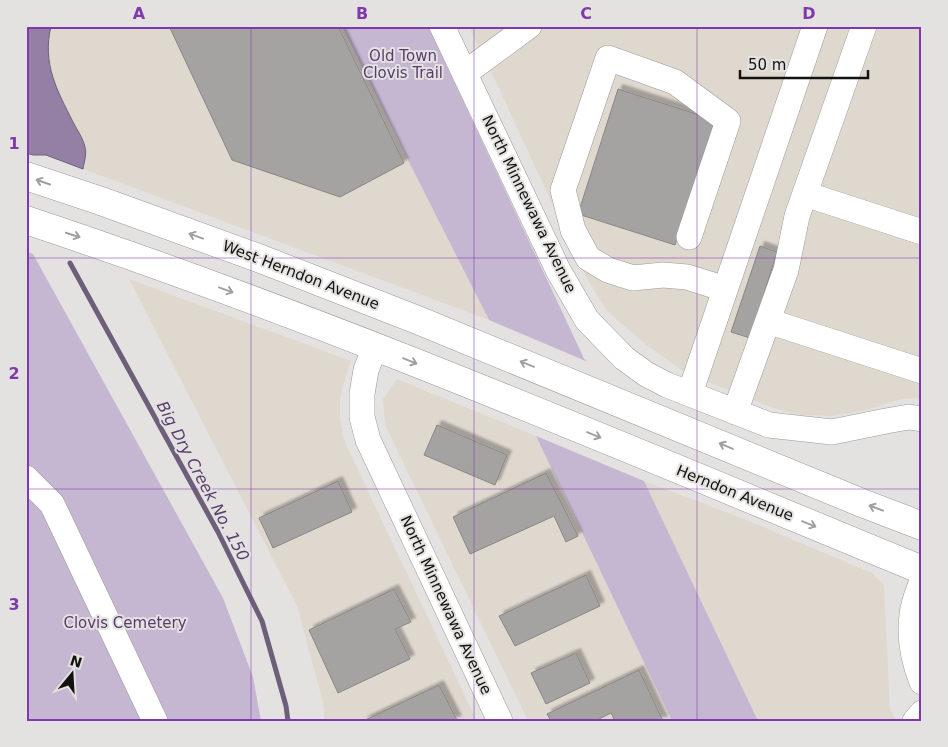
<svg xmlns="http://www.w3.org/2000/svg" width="948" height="747" font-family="'DejaVu Sans',sans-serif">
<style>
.built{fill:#dfd8cf}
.green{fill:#c5b6d2}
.water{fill:#9480a5;stroke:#6d5f79}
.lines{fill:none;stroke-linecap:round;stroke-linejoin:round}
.stream{stroke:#6d5f79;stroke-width:5}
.building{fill:#a5a3a1;stroke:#898785;filter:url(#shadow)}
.minor-casing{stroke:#9c9a98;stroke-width:26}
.major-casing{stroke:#9c9a98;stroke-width:29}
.minor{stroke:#fff;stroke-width:25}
.major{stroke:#fff;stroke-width:28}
.oneway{stroke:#a1a0a0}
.grid{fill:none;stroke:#8039ac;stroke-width:1;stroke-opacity:0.55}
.labels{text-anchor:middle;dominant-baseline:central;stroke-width:4;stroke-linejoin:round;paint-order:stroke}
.park-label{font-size:15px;fill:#593b6e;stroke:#e4e2e0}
.street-label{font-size:15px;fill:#131211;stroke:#e4e2e0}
.water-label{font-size:16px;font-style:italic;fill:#593c6f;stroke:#e4e2e0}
.neatline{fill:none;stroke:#8039ac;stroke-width:2}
.grid-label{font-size:16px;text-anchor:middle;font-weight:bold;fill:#8039ac}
</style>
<defs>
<filter id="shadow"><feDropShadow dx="4.5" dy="-4.5" stdDeviation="1" flood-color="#0004"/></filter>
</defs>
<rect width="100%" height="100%" fill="#e4e2e0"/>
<path class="built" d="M51 26H342L412 168 489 320 83 169 86 148 60 96 51 74 48 52 49 34Z
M468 26H802L730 237 803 26H922V398L902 399 863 411 831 416 801 415 784 411 770 407 684 372 644 343 607 311 586 277 495 80Z
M129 279 351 361 343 386 340 400V418L343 436 348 449 477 721H324V709L323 702 297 606Z
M397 379 536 436 672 721H528L385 425 383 399Z
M644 481 744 519 872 573 884 585 890 710 897 721H758Z"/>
<path class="green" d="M342 26H428L581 352 584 359 588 362 489 320 412 168Z
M26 251 33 254 223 598 253 677 261 721H26Z
M536 436 644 481 758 721H672Z"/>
<path class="water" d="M26 26H51C42 64 57 90 73 122 77 130 83 138 85 147 87 153 84 163 83 169L46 155H33L26 153Z"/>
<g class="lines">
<path class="stream" d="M70 263 218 532 262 621 286 706 288 721"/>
</g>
<path class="building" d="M169 26H338L404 163 340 197 232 160Z
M618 89 715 120 675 245 578 214Z
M760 246 777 252 750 338 731 332Z
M437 425 507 455 495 485 424 455Z
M546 473 578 536 566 542 554 516 470 554 453 517Z
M338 481 352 512 273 548 259 518Z
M586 575 600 606 515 646 499 616Z
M394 589 411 622 395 629 410 659 338 693 309 630Z
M576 653 590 683 546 704 531 673Z
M639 670 663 721H615L611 713 595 721H551L547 714Z
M439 685 457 720 455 721H363Z"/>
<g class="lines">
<g class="minor-casing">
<path id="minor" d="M442 26 558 270 587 320 624 358 646 374 667 385 769 425 832 432 886 421 909 417 922 419
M465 73 529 26
M805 194 922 232
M689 237 728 121 675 82 608 58 563 190 573 230 588 258 608 270 633 278 663 275 687 277 725 289
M768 321 922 371
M375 347 366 370 362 394V417L368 440 500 721
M690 393 815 26
M735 412 786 270 797 216 864 26
M26 478 52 504 155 721
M922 581C918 592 913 603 912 615 909 637 914 662 922 682
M915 721 922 713"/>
</g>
<g class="major-casing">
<path id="major" d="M26 176 101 201 261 259 420 321 862 503 922 526
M26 220C331 321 625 448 922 570"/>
</g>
<use href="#minor" class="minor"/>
<use href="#major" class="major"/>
</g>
<defs><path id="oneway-shaft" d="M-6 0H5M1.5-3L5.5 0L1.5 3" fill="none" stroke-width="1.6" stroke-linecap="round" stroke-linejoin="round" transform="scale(1.25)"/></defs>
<g class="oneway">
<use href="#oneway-shaft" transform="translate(43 182) rotate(-161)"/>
<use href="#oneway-shaft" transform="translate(73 235) rotate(18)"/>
<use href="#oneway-shaft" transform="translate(196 236) rotate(-160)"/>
<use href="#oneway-shaft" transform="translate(226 290) rotate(20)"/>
<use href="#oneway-shaft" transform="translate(410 361) rotate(22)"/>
<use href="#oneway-shaft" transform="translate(527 364) rotate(-158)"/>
<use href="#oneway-shaft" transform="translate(594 435) rotate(22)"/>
<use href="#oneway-shaft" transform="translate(726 446) rotate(-157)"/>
<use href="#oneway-shaft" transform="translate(876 508) rotate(-159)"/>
<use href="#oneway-shaft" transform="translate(809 524) rotate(22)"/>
</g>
<path class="grid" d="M251 26V721M474 26V721M697 26V721M26 258H922M26 489H922"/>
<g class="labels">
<g class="park-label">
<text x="403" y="56">Old Town<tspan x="403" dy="17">Clovis Trail</tspan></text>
<text x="125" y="623">Clovis Cemetery</text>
</g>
<g class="street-label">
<text transform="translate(529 204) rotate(64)">North Minnewawa Avenue</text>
<text transform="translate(301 275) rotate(21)">West Herndon Avenue</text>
<text transform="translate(735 493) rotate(22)">Herndon Avenue</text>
<text transform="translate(446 605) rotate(65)">North Minnewawa Avenue</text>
</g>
<g class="water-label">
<text transform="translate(203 481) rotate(62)">Big Dry Creek No. 150</text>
</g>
</g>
<rect width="948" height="747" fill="none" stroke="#e4e2e0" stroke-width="55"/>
<g transform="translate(72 674) rotate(18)" stroke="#e4e2e0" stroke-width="4" paint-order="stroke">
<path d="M0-4L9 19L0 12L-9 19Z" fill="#131211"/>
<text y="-8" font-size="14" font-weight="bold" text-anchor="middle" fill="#131211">N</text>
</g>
<path d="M740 70v8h128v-8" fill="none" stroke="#131211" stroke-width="2.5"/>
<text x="748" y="70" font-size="15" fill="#131211" stroke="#e4e2e0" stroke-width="4" paint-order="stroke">50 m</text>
<rect x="28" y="28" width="892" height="692" class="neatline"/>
<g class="grid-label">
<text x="139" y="19">A</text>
<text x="362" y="19">B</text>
<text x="586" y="19">C</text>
<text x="809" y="19">D</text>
<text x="14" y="149">1</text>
<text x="14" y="379">2</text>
<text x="14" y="610">3</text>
</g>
</svg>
